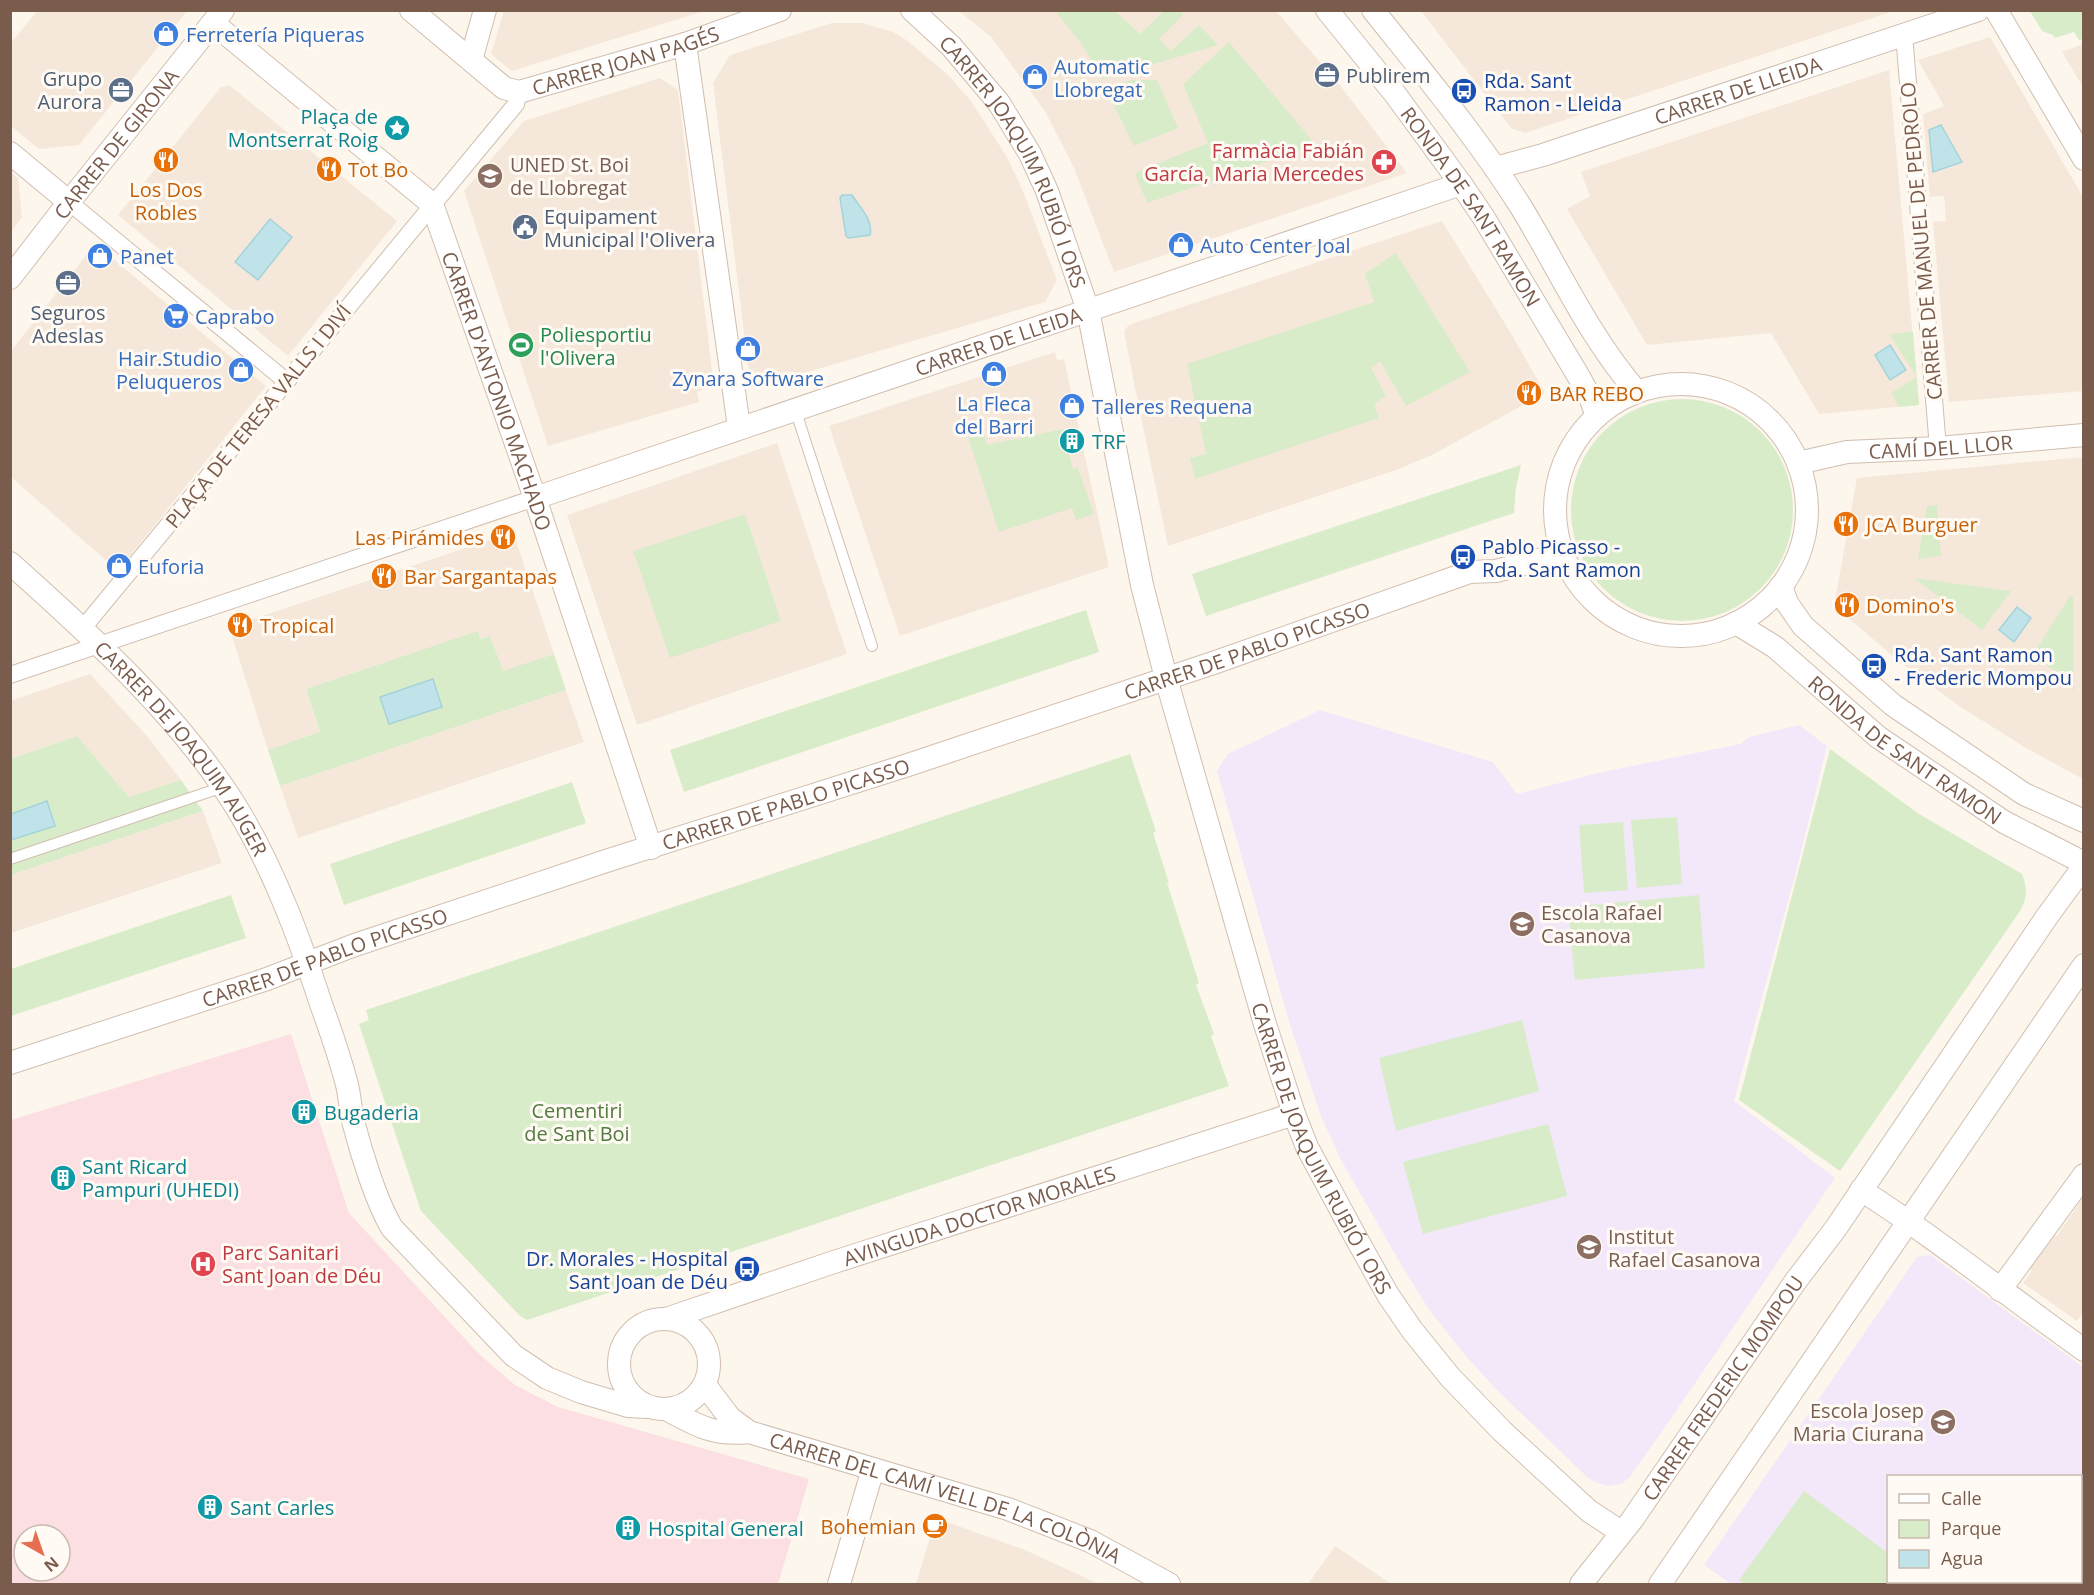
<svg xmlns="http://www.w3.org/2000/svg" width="2094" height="1595" font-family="'Open Sans',sans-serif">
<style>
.residential{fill:#f5e8da}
.education{fill:#f3e8fa}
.medical{fill:#fbdfe3;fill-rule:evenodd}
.green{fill:#d8ecc9}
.water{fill:#bfe3e8;stroke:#a5d3da;stroke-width:1.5}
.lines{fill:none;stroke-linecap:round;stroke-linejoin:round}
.service-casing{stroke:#d1beb0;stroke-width:12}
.pedestrian-casing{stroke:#d1beb0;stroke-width:18}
.minor-casing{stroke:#d1beb0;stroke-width:24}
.service{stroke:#fff;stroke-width:10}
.pedestrian{stroke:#fff;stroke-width:16}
.minor{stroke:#fff;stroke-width:22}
.labels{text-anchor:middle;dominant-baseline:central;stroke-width:6;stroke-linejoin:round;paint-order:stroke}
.shop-label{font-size:20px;fill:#366cbe;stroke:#fffaf3;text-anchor:start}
.street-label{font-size:20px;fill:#7a5c4d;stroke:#fffaf3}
.service-label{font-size:20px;fill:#4e5e75;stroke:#fffaf3;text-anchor:start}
.transit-label{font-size:20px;fill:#164399;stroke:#fffaf3;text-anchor:start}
.culture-label{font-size:20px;fill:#0d838f;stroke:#fffaf3;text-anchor:start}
.health-label{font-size:20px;fill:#be3a42;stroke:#fffaf3;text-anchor:end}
.education-label{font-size:20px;fill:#785e54;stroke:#fffaf3;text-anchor:start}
.food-label{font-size:20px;fill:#c56008;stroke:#fffaf3;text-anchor:start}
.leisure-label{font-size:20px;fill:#27864d;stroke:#fffaf3;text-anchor:start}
.park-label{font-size:20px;fill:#537a41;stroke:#fffaf3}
</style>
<rect width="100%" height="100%" fill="#fdf6ec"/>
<path class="residential" d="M37 11V10L187 11 79 145 39 149 10 125 11 43Z
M504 11V10L704 11 512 71 491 54Z
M959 11H1276L1339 84 1407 173 1114 272 1074 168 1046 113 992 38Z
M1421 11H1894L1525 133 1511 128Z
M832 23H862L893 32 908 41 949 76 971 101 1007 157 1022 189 1057 280 1045 302 767 384 749 372 713 83 730 55Z
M1990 37 2083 197V391L1949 402 1933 222 1946 221 1944 196 1930 197 1923 114 1944 106 1918 60Z
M2083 44H2084L2083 87 2062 52Z
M1889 70 1919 405 1819 414 1771 333 1647 345 1567 209 1590 196 1581 172Z
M660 78 678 90 714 386 697 392 699 402 548 446 464 191 524 121Z
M229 85 397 221 288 356 118 215 221 87Z
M11 172 18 178 22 217 11 232Z
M1442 221 1509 330 1545 393 1432 455 1396 470 1168 546 1135 388 1124 332 1126 328 1131 324Z
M95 244 266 386 118 571 11 477V351Z
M1055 352 1057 360 1064 359 1109 567 900 636 829 426Z
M777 443 847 654 637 725 567 515Z
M2083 457V779L2026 748 1959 706 1900 662 1834 606 1857 478Z
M513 532 554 654 502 672 490 636 480 639 478 632 306 689 320 733 268 750 229 627Z
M90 674 147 736 181 780 129 797 77 736 11 759 10 701Z
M566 690 584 742 298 838 280 786Z
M203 811 222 863 11 933V875Z
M2083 1197V1313L2077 1321 2023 1283 2032 1271 2030 1269 2055 1235 2057 1236Z
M936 1518 1025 1550 1099 1584H916Z
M1335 1546 1350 1556 1391 1584H1308Z"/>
<path class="education" d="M1320 710 1493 762 1517 794 1598 773 1740 744 1749 737 1799 725 1827 746 1798 864 1734 1101 1835 1178 1674 1414 1630 1477 1621 1484 1608 1486 1595 1482 1588 1478 1495 1388 1465 1355 1430 1311 1402 1266 1341 1160 1321 1116 1291 1028 1217 771 1228 754Z
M1930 1255 2083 1367 2084 1557 2081 1562 2080 1476H1888V1582H2066L2064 1584H1731L1704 1565 1917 1257Z"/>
<path class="medical" d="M291 1034 349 1213 478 1353 515 1385 558 1407 809 1479 778 1584H11V1120ZM24 1535H60V1571H24Z"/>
<path class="green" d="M1055 11H1115L1140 34 1164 11H1179L1183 15 1159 39 1171 51 1199 25 1218 45 1103 79 1080 42Z
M2030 11H2083V39L2079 40 2074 32 2055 38 2053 35 2042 31Z
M1229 42 1316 145 1147 203 1135 173 1208 143 1183 84Z
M1132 80H1157L1178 128 1134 146 1105 87Z
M1396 253 1470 372 1406 406 1380 361 1371 368 1386 396 1374 404 1379 418 1195 479 1190 458 1206 454 1187 364 1374 302 1365 274Z
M1913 332 1919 405 1899 407 1891 393 1917 377 1889 334Z
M1571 510a111 111 0 1 1 222 0a111 111 0 1 1-222 0Z
M1063 429 1073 469 1078 468 1094 514 1076 520 1072 508 999 532 968 438 984 433 987 445Z
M1521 465 1516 487 1514 513 1206 616 1192 574Z
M1937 505 1941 556 1918 559 1927 506Z
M745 514 781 621 670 658 633 551Z
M1914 578 2011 591 1982 630Z
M2070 596 2073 597 2074 690 2057 680 2060 674 2036 659 2041 652 2037 648Z
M1086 610 1099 652 684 792 670 750Z
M478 631 480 639 490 636 503 671 554 654 566 690 280 786 268 750 320 732 306 689Z
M77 736 129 797 181 780 203 811 11 875 10 759Z
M1830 749 1919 814 2022 874C2027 888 2028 897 2020 911L1840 1171 1739 1100Z
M1130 754 1156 831 1153 833 1169 883H1167L1199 983 1196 985 1214 1034 1211 1036 1229 1086 527 1320 520 1316 421 1211 359 1024 369 1020 366 1010Z
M572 782 586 823 344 905 330 864Z
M1677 817 1682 884 1637 888 1631 820Z
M1623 822 1628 890 1584 893 1579 825Z
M231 895 246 938 11 1016V969Z
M1699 895 1705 968 1575 980 1568 907Z
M1522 1020 1539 1091 1396 1131 1379 1058Z
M1548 1124 1567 1196 1423 1234 1403 1162Z
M1804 1491 1888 1553V1582H1912L1909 1584H1745L1739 1580Z"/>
<path class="water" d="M1941 125 1962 162 1933 172 1929 130Z
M842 195H852C859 206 874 221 870 235L849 238 846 236 840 198Z
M270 219 292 237 258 280 235 262Z
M1890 345 1906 370 1890 380 1875 355Z
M2017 607 2031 618 2014 642 1999 630Z
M433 679 442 707 389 724 380 697Z
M47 801 55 826 11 840V814Z"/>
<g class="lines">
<g class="service-casing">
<path id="service" d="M795 409 872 646
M10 859 223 787"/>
</g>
<g class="pedestrian-casing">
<path id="pedestrian" d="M1904 34 1938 448
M69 202 286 381
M83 628 516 104 519 92
M10 675 535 498"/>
</g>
<g class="minor-casing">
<g id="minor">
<path id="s1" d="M411 10 504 88 519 92 685 44 780 10"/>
<path id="s2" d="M912 10 951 46 999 103 1030 154 1047 191 1088 310 1142 585 1166 678 1264 1021 1294 1114 1307 1147 1355 1236 1388 1295 1412 1330 1450 1377 1502 1431 1589 1511 1621 1532"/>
<path id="s3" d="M1327 10 1395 94 1461 184 1484 218 1579 377 1590 397 1597 416"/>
<path d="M1373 10C1424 74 1477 137 1521 207 1559 269 1589 337 1637 392"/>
<path d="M1996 10 2084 159"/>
<path id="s4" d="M213 23 432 204 535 498 651 848"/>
<path d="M685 44 739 427"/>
<path d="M471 60 485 10"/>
<path d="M10 153 69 202"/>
<path id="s5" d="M1495 168 1543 155 1978 10"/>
<path id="s6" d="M10 278 69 202 223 10"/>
<circle cx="1681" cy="510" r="126"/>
<path id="s7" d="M1798 463 1847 452 1938 448 2084 435"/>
<path id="s8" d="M535 498 1461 184"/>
<path id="s9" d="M10 563C93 637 188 723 244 820 277 878 300 940 321 1004 330 1029 339 1055 346 1081 350 1094 350 1108 353 1121 361 1152 376 1201 392 1228L513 1355 547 1378 581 1392 628 1406 647 1407"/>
<path d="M1781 586 1787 603 1803 626 1893 705 2024 794 2084 821"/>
<path id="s10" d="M1736 623 1775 647 1878 737 2004 822 2084 863"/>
<path id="s11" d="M10 1063 267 979 352 946 603 862 911 764 1216 662 1470 572 1496 571 1563 554"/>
<path d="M1861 1190C1938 1239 2009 1297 2084 1350"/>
<path d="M2000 1290 2084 1175"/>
<circle cx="664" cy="1364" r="45"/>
<path id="s12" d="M666 1319 834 1262 1294 1114"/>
<path id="s13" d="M705 1385 730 1418 749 1432 1008 1509 1090 1541 1169 1584"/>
<path d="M668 1410C697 1426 716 1436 749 1432"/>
<path d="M839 1584 873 1469"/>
<path id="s14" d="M1581 1584 1632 1520 1795 1282 1836 1228 2046 918 2084 866"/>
<path d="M1660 1584 2084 965"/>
</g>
</g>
<use href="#service" class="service"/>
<use href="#pedestrian" class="pedestrian"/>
<use href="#minor" class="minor"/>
</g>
<defs>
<g id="shop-disc" transform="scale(1.35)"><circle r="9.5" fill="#3f7fe0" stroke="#fffaf3"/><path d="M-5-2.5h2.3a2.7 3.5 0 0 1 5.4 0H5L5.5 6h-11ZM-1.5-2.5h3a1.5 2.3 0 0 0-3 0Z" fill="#fff"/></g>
<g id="office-disc" transform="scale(1.35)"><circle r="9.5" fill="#5c6f8a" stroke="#fffaf3"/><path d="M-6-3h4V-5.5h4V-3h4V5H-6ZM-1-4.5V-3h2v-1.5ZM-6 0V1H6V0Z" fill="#fff"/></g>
<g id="bus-disc" transform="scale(1.35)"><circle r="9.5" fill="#1a4fb4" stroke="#fffaf3"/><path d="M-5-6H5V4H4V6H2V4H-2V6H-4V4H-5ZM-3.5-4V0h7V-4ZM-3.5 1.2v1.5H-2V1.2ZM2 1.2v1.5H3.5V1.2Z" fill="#fff"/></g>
<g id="sight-disc" transform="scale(1.35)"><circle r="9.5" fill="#0f9aa8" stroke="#fffaf3"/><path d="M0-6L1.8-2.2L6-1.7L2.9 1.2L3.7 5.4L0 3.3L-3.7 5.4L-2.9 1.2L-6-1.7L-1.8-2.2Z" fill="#fff"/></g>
<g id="restaurant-disc" transform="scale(1.35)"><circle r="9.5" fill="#e8710a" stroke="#fffaf3"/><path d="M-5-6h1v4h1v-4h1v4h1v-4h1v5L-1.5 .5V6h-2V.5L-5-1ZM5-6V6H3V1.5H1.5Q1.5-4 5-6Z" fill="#fff"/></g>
<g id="pharmacy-disc" transform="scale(1.35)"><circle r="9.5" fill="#e0444e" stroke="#fffaf3"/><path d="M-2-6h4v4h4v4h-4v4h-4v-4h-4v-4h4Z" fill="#fff"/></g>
<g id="university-disc" transform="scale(1.35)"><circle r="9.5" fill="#8d6e63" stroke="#fffaf3"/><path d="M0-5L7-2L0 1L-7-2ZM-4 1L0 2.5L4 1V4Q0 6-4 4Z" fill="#fff"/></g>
<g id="civic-disc" transform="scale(1.35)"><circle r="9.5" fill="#5c6f8a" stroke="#fffaf3"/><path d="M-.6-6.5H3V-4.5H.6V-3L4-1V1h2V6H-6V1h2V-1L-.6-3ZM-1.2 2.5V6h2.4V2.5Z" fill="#fff"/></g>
<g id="supermarket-disc" transform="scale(1.35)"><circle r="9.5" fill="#3f7fe0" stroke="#fffaf3"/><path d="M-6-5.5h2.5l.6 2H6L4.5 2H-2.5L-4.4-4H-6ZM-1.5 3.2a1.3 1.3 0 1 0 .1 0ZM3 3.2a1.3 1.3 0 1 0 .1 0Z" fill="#fff"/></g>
<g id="stadium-disc" transform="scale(1.35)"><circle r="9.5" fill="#2e9e5b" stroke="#fffaf3"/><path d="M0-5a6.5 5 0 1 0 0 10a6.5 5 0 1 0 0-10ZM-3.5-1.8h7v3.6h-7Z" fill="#fff"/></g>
<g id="building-disc" transform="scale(1.35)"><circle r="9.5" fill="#0f9aa8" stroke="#fffaf3"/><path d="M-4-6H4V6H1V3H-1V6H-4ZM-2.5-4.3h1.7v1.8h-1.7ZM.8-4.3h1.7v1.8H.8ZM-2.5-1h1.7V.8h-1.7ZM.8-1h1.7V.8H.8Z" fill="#fff"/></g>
<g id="school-disc" transform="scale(1.35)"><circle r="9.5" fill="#8d6e63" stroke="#fffaf3"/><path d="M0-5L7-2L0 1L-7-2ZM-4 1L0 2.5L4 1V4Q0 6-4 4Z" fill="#fff"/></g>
<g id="hospital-disc" transform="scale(1.35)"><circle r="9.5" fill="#e0444e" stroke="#fffaf3"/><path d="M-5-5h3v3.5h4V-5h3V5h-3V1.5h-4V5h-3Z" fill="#fff"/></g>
<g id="cafe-disc" transform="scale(1.35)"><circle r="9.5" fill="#e8710a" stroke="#fffaf3"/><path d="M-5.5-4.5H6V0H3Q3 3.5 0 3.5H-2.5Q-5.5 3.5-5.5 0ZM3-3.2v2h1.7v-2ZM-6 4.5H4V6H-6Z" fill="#fff"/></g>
</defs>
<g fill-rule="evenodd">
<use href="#shop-disc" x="166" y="34"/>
<use href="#office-disc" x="1327" y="75"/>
<use href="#shop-disc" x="1035" y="77"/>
<use href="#office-disc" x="121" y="90"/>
<use href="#bus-disc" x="1464" y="91"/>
<use href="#sight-disc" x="397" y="128"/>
<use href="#restaurant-disc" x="166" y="160"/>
<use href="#pharmacy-disc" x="1384" y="162"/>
<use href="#restaurant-disc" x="329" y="169"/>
<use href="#university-disc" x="490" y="176"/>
<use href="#civic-disc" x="525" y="227"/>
<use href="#shop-disc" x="1181" y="245"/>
<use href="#shop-disc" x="100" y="256"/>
<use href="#office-disc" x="68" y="283"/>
<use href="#supermarket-disc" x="176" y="316"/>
<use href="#stadium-disc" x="521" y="345"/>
<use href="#shop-disc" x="748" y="349"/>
<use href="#shop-disc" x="241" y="370"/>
<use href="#shop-disc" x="994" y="374"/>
<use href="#restaurant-disc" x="1529" y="393"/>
<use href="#shop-disc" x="1072" y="406"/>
<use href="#building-disc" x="1072" y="441"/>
<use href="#restaurant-disc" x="1846" y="524"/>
<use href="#restaurant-disc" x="503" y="537"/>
<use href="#bus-disc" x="1463" y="557"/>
<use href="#shop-disc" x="119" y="566"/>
<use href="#restaurant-disc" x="384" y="576"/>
<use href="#restaurant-disc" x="1847" y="605"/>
<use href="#restaurant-disc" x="240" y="625"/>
<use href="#bus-disc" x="1874" y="666"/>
<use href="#school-disc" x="1522" y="924"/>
<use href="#building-disc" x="304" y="1112"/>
<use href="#building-disc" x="63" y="1178"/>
<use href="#school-disc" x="1589" y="1247"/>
<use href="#hospital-disc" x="203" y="1264"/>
<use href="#bus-disc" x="747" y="1269"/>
<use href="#school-disc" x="1943" y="1422"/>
<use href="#building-disc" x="210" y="1507"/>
<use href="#cafe-disc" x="935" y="1526"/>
<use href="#building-disc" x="628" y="1528"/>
</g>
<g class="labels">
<g class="shop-label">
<text x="186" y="34">Ferretería Piqueras</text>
<text x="1054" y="66">Automatic<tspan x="1054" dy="23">Llobregat</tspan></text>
<text x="1200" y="245">Auto Center Joal</text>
<text x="120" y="256">Panet</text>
<text x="195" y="316">Caprabo</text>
<text x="222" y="358" text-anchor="end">Hair.Studio<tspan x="222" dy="23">Peluqueros</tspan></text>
<text x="748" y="378" text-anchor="middle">Zynara Software</text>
<text x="994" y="403" text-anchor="middle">La Fleca<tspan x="994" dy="23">del Barri</tspan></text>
<text x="1092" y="406">Talleres Requena</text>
<text x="138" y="566">Euforia</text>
</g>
<g class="street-label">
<text stroke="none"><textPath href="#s1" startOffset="248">CARRER JOAN PAGÉS</textPath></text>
<text stroke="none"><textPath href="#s5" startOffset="255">CARRER DE LLEIDA</textPath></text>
<text stroke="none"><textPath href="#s6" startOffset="171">CARRER DE GIRONA</textPath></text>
<text stroke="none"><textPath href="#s2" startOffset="186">CARRER JOAQUIM RUBIÓ I ORS</textPath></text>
<text stroke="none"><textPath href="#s3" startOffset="244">RONDA DE SANT RAMON</textPath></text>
<text transform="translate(1921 241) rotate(-95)">CARRER DE MANUEL DE PEDROLO</text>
<text stroke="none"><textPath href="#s8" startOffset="489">CARRER DE LLEIDA</textPath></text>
<text stroke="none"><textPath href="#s4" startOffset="482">CARRER D'ANTONIO MACHADO</textPath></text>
<text transform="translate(258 416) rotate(-51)">PLAÇA DE TERESA VALLS I DIVÍ</text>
<text stroke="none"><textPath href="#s7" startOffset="144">CAMÍ DEL LLOR</textPath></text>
<text stroke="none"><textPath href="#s11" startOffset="1304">CARRER DE PABLO PICASSO</textPath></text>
<text stroke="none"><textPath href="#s10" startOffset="212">RONDA DE SANT RAMON</textPath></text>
<text stroke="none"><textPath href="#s9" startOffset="254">CARRER DE JOAQUIM AUGER</textPath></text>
<text stroke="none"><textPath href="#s11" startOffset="818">CARRER DE PABLO PICASSO</textPath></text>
<text stroke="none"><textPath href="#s11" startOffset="332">CARRER DE PABLO PICASSO</textPath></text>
<text stroke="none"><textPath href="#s2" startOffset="1227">CARRER DE JOAQUIM RUBIÓ I ORS</textPath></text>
<text stroke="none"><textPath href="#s12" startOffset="330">AVINGUDA DOCTOR MORALES</textPath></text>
<text stroke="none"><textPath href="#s14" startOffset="242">CARRER FREDERIC MOMPOU</textPath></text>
<text stroke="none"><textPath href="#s13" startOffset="272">CARRER DEL CAMÍ VELL DE LA COLÒNIA</textPath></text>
</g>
<g class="service-label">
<text x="1346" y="75">Publirem</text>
<text x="102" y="78" text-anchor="end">Grupo<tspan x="102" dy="23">Aurora</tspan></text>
<text x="544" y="216">Equipament<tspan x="544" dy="23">Municipal l'Olivera</tspan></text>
<text x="68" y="312" text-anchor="middle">Seguros<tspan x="68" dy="23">Adeslas</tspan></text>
</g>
<g class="transit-label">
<text x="1484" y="80">Rda. Sant<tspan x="1484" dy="23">Ramon - Lleida</tspan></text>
<text x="1482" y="546">Pablo Picasso -<tspan x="1482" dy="23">Rda. Sant Ramon</tspan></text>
<text x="1894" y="654">Rda. Sant Ramon<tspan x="1894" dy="23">- Frederic Mompou</tspan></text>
<text x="728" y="1258" text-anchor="end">Dr. Morales - Hospital<tspan x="728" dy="23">Sant Joan de Déu</tspan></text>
</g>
<g class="culture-label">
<text x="378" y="116" text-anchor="end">Plaça de<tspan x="378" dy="23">Montserrat Roig</tspan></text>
<text x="1092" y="441">TRF</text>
<text x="324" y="1112">Bugaderia</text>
<text x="82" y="1166">Sant Ricard<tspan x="82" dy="23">Pampuri (UHEDI)</tspan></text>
<text x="230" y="1507">Sant Carles</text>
<text x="648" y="1528">Hospital General</text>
</g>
<g class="health-label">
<text x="1364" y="150">Farmàcia Fabián<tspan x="1364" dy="23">García, Maria Mercedes</tspan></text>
<text x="222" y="1252" text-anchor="start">Parc Sanitari<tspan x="222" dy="23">Sant Joan de Déu</tspan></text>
</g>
<g class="education-label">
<text x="510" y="164">UNED St. Boi<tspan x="510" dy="23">de Llobregat</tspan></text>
<text x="1541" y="912">Escola Rafael<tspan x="1541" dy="23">Casanova</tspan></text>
<text x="1608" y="1236">Institut<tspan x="1608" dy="23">Rafael Casanova</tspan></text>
<text x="1924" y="1410" text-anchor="end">Escola Josep<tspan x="1924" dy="23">Maria Ciurana</tspan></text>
</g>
<g class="food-label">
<text x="348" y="169">Tot Bo</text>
<text x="166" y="189" text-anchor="middle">Los Dos<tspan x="166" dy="23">Robles</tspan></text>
<text x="1549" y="393">BAR REBO</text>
<text x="1866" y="524">JCA Burguer</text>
<text x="484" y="537" text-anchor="end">Las Pirámides</text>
<text x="404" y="576">Bar Sargantapas</text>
<text x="1866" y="605">Domino's</text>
<text x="260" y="625">Tropical</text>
<text x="916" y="1526" text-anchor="end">Bohemian</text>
</g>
<g class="leisure-label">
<text x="540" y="334">Poliesportiu<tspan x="540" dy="23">l'Olivera</tspan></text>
</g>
<g class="park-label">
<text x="577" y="1110">Cementiri<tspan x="577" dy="23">de Sant Boi</tspan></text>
</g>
</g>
<rect width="2094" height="1595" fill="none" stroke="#7a5c4d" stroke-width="24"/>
<rect x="1887" y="1475" width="195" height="108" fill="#fffaf3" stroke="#cabbb1" stroke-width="1.5"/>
<rect x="1899" y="1494" width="30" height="9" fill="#ffffff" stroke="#cabbb1" stroke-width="1.5"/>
<text x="1941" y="1505" font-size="18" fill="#7a5c4d">Calle</text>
<rect x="1899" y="1520" width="30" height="18" fill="#d8ecc9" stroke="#cabbb1" stroke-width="1.5"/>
<text x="1941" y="1535" font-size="18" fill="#7a5c4d">Parque</text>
<rect x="1899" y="1550" width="30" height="18" fill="#bfe3e8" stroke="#cabbb1" stroke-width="1.5"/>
<text x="1941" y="1565" font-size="18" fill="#7a5c4d">Agua</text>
<g transform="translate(42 1553) rotate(140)"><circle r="28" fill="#fffaf3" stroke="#cabbb1" stroke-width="1.5"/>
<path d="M0-4.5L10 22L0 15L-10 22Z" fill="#e76f51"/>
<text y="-9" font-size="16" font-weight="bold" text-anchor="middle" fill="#7a5c4d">N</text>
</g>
</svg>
